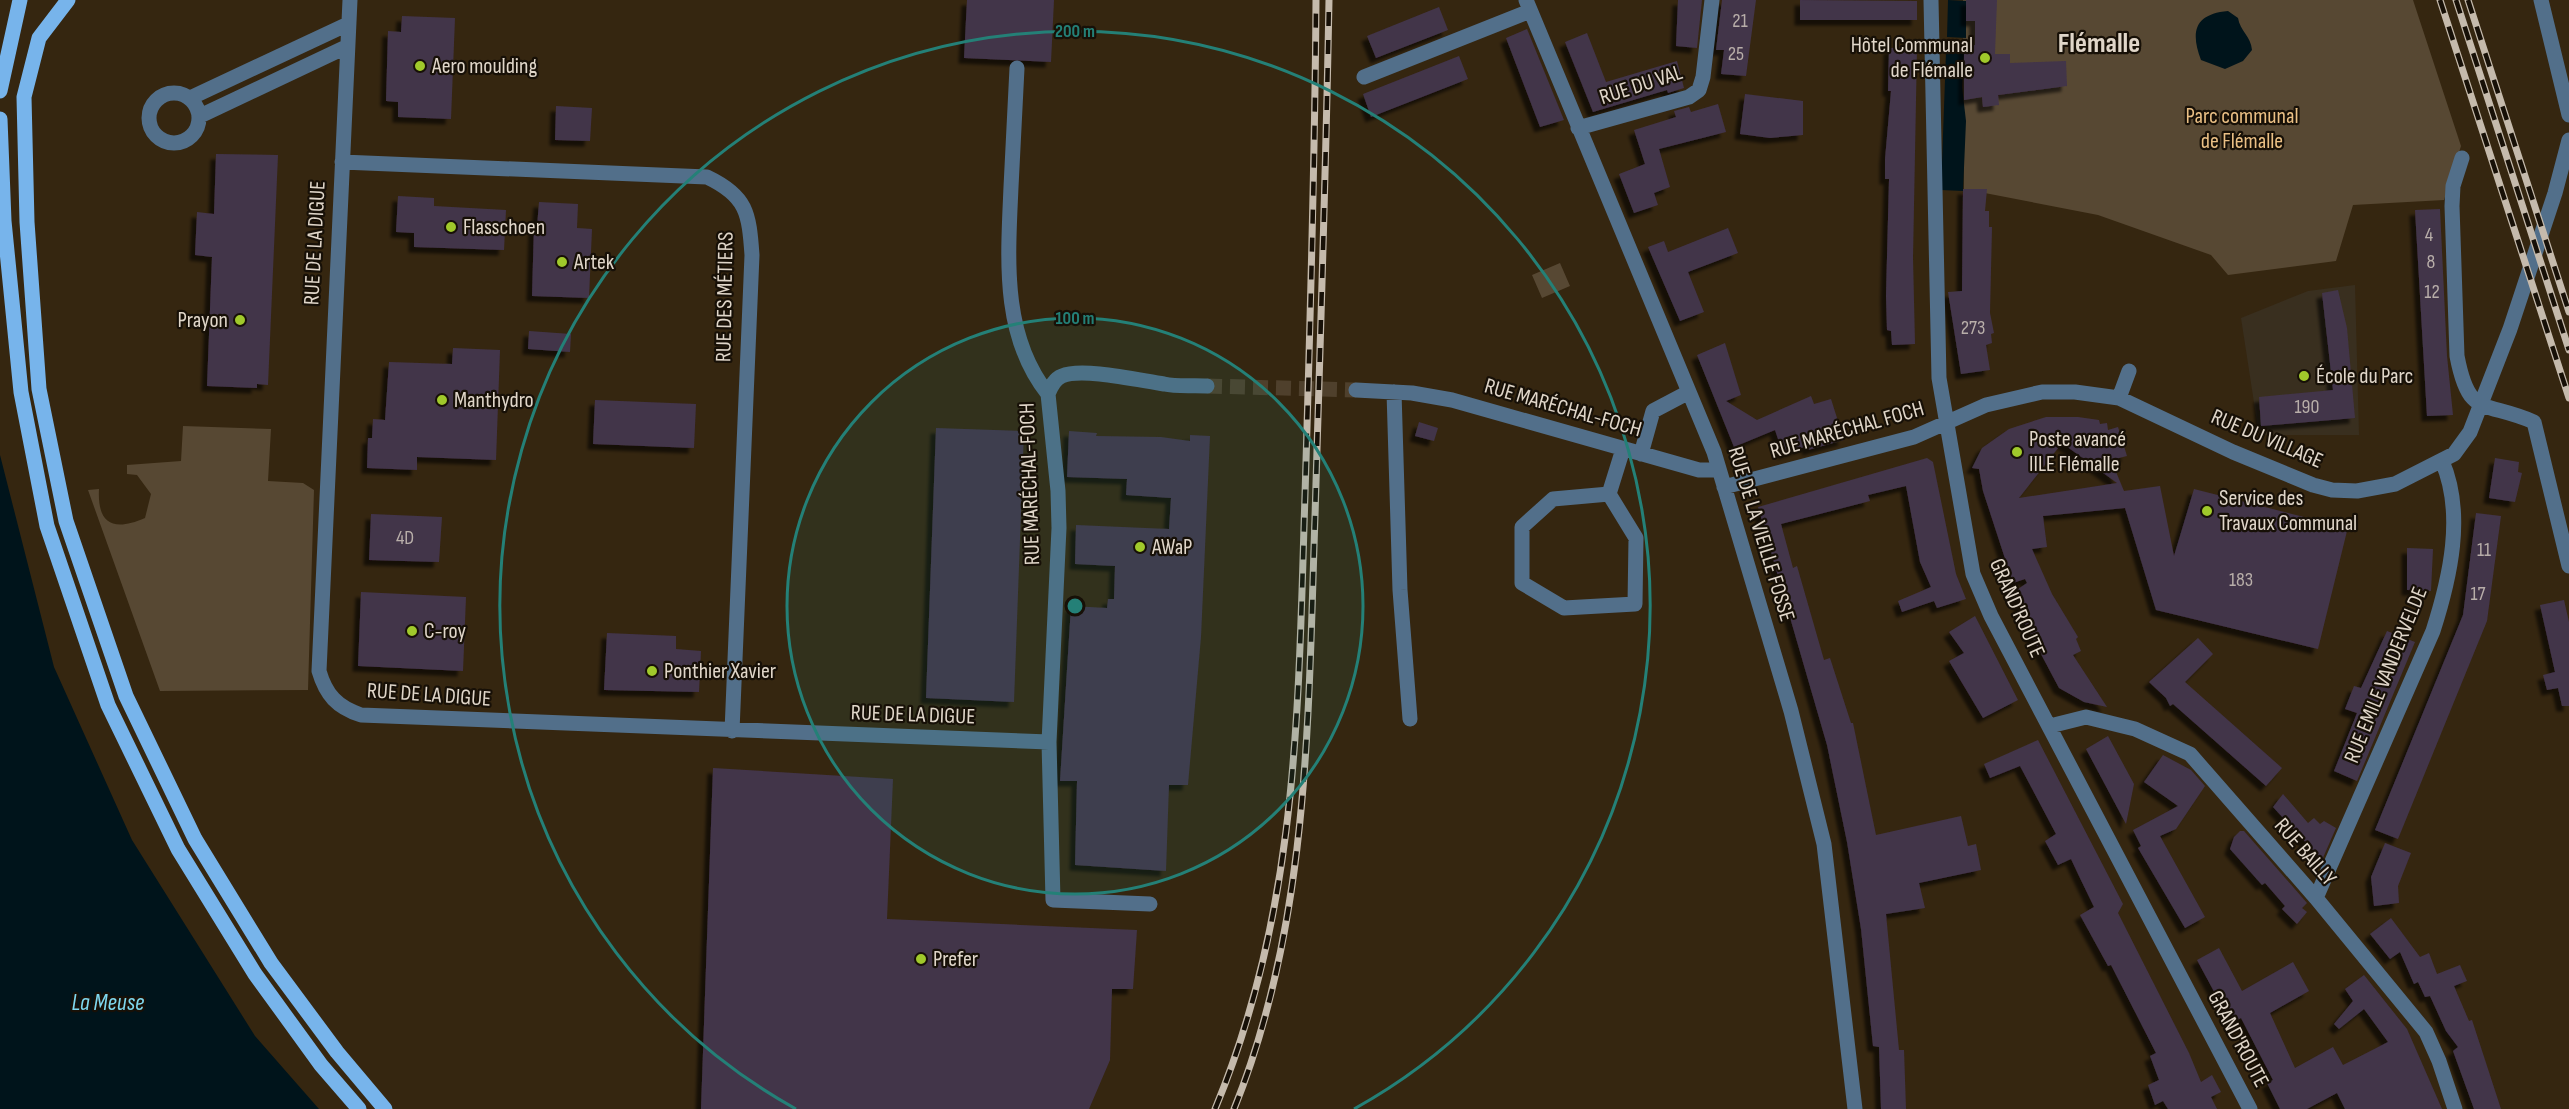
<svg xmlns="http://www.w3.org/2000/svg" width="2569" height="1109" font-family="'Sofia Sans Condensed',sans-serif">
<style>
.education{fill:#392f1f}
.green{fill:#574833}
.water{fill:#00141b}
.building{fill:#42344a;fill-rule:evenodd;filter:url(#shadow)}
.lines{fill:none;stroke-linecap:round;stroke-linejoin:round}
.minor-tunnel{stroke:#4f402c;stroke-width:15;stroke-dasharray:15 8;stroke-linecap:butt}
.minor{stroke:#526f8a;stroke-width:15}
.major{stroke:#77b4eb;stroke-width:15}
.rail-casing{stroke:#c5baac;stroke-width:7}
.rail{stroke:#171007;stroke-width:4.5;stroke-dasharray:14;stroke-linecap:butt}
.ring{fill:none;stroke:#248077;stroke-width:3}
.poi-dot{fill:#a0c92b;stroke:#171007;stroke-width:2}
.labels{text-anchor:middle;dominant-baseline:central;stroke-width:4.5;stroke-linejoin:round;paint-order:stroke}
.number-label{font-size:20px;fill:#b8aea9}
.poi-label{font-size:22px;fill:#e0d6c9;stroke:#171007;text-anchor:start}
.street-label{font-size:22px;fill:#e0d6c9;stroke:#171007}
.park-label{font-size:22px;fill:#ebc085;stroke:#171007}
.water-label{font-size:24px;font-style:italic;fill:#7ed7ee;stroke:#171007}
.district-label{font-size:28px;font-weight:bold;fill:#e0d6c9;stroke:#171007}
.centre{fill:#248077;stroke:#171007;stroke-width:3}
.ring-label{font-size:18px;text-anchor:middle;font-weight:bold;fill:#248077;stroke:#171007;stroke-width:4.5;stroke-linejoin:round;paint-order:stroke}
</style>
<defs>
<filter id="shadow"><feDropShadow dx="-5.5" dy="5.5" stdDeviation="1.5" flood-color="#0009"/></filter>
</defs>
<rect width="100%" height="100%" fill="#352610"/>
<path class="education" d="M2355 285 2359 435H2259L2241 318 2308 291Z"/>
<path class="green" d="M1963 0H2413L2461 146 2444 200 2353 205 2336 261 2228 275 2211 255 2098 215 1964 189Z
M1560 263 1570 286 1542 298 1532 275Z
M183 426 271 429 268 481 303 483 314 490 308 690 160 691 88 490 99 489C97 526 115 531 145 518L151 494 137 475 127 474V465L181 461Z"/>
<path class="water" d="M1948 0 1966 1V38L1947 37Z
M2228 11 2238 18C2240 31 2251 36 2252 50L2243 61 2225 69 2201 60C2190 31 2195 14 2228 11Z
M1946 52H1964L1962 87 1966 121 1963 191 1941 190Z
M0 455 54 667 132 840 255 1036 319 1109H0Z"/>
<path class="building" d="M967 0H1054L1051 62 964 58Z
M1678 0H1702L1697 48 1676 46Z
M1722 0H1756L1746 76 1721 74 1724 50H1716Z
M1800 0 1917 1V20H1800Z
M1966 0H1997L1995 54H2010V63L2066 61 2067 86 1998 95 1999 105 1983 107 1982 97 1964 100V46L1975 45V21H1966Z
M1439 7 1448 30 1376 58 1367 36Z
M402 16 455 18 451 119 398 117V102L386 101 388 31 401 32Z
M1527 29 1564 120 1540 127 1506 38Z
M1587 33 1606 82 1677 61 1684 88 1668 93 1667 90 1593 112 1565 42Z
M1917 47 1913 258 1915 344 1892 345 1891 331 1887 330 1886 296 1889 179H1885V159L1891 91H1888L1889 48Z
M1459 56 1468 79 1371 117 1363 94Z
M1745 94 1803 101V135L1770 138 1740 134Z
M1718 104 1726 132 1659 149 1670 187 1654 193 1658 205 1634 213 1619 174 1645 164 1634 130 1676 117 1674 111 1689 107 1691 112Z
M556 106 592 108 590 141 555 140Z
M216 154 278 155 268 385 257 384V388L207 386 212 257 195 255 197 212 214 214Z
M1963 189H1987L1985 211H1989V227H1992L1990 313 1994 333 1991 334 1992 343 1986 345 1990 370 1961 374 1948 292 1962 291Z
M398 196 434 198V206L506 210 504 250 414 247V233L396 232Z
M539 202 578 204 577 228 592 229 589 298 532 296 534 226 537 227Z
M2440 209 2447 356 2453 415 2427 416 2415 210Z
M1728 228 1738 253 1688 272 1704 312 1680 321 1648 247 1664 241 1668 252Z
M2338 290 2347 328 2355 418 2261 426 2259 397 2333 390 2322 293Z
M529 331 571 334 570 352 528 349Z
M1725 343 1741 395 1726 401 1757 420 1811 396 1814 404 1831 399 1844 440 1808 450 1807 446 1783 454 1775 430 1734 447 1697 355Z
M453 348 500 350 496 460 417 457V470L367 468 368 438H372L373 419 385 420 389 362 452 364Z
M595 400 696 404 694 448 593 444Z
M2046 417H2078L2099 420 2100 424 2107 423 2108 430 2118 427 2127 456 2111 460 2124 491 2160 486 2174 556 2194 489 2304 517 2305 521 2347 531 2318 649 2156 610 2125 508 2043 516 2047 547 2032 549 2052 594 2078 637 2076 639 2081 651 2073 655 2107 707 2084 702 2059 688 2024 622 2015 591 2027 583 2025 579 2013 583 1983 491 1979 469 1972 468 1982 448 2009 429ZM2062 443 2117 483 2019 498Z
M1419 422 1438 428 1434 441 1415 436Z
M936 428 1024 431 1014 702 926 698Z
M1069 431 1097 433 1096 436 1161 437 1190 441V435L1210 436 1201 637 1188 785H1169L1166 871 1075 865 1077 781H1060L1071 606 1107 608 1108 599H1114L1115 566 1075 564 1076 525 1169 529 1171 498 1126 495 1127 479 1067 477Z
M1927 458 1933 462 1956 574 1966 599 1937 608 1934 601 1902 612 1898 601 1931 587 1920 562 1906 486 1868 495 1870 501 1781 524 1793 568 1797 566 1824 660 1830 658 1851 723H1853L1876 835 1961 816 1968 846 1976 844 1981 870 1919 883 1925 908 1886 914 1899 1050H1904L1906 1109H1881L1879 1047 1873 1046 1861 929 1847 842 1827 745 1758 507Z
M2495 458 2519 462 2518 472 2522 473 2515 502 2489 498Z
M2476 513 2501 516 2487 621 2398 839 2375 830 2463 615Z
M371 514 442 517 439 562 369 560Z
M2407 548 2433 549 2431 591 2407 590Z
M361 592 466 597 463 671 358 666Z
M2564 600 2569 622V706H2562L2558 688 2547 690 2543 675 2555 672 2540 605Z
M1975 616 2018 700 1983 718 1949 661 1964 653 1949 632Z
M2387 631 2415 642 2357 781 2334 771 2357 713 2345 709 2354 686 2361 688Z
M607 633 676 636V649L701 651 699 692 604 690Z
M2198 638 2213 654 2185 682 2282 768 2266 786 2173 704 2170 706 2166 698 2149 682Z
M2108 736 2134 784 2126 824 2086 749Z
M2038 740 2123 904 2118 913 2189 1053 2201 1082 2212 1075 2221 1092 2211 1097 2217 1109H2168L2163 1101 2155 1105 2148 1085 2159 1080 2150 1056 2156 1053 2111 965 2108 966 2080 915 2094 907 2079 876 2071 859 2058 865 2045 841 2056 834 2020 766 1990 778 1984 764Z
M2163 755 2191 770 2205 786 2176 829 2160 836 2205 917 2185 928 2138 848 2141 846 2133 830 2178 806 2144 782Z
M713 768 893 779 887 919 1137 930 1133 989H1112L1110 1060 1089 1109H701Z
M2283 794 2308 823 2314 818 2320 824 2324 821 2336 828 2322 860 2273 807Z
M2240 831H2244L2307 903 2302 908 2307 912 2297 924 2282 909 2285 906 2265 883 2262 885 2230 849 2234 837Z
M2385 843 2411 853 2398 886 2399 903 2374 906 2371 877Z
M2391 918 2420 957 2429 953 2437 974 2460 965 2467 981 2454 986 2469 1021 2472 1020 2501 1109H2474L2453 1051 2458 1047 2446 1031 2430 996 2425 997 2418 982 2414 984 2400 952 2390 959 2370 934Z
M2219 948 2242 991 2293 962 2309 991 2270 1013 2295 1068 2333 1047 2343 1065 2388 1042 2364 1009 2339 1029 2334 1024 2353 1001 2345 989 2364 975 2407 1029 2442 1109H2345L2337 1093 2307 1109H2280L2267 1083 2273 1080 2241 1018 2231 1023 2197 960Z"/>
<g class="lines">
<path class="minor-tunnel" d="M1207 386 1356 390"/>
<path class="minor" d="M350 0 319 671C326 695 337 707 361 715L1049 742
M1526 0 1714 452 1791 711 1824 844 1855 1109
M1931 0 1939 378 1973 574 1991 616 2250 1109
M2541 0 2569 115
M1017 68C1015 107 1013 147 1011 187 1008 258 1001 335 1048 394
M1364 77 1530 11
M149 118a25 25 0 1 1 50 0a25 25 0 1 1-50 0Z
M190 98 348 24
M200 116 346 47
M1578 128 1689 97 1699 90 1703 77 1712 0
M2462 158 2453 186 2452 206 2457 356C2469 419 2484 400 2534 422L2569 566
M342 162 707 177C747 196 749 213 752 255L732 731
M1356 390 1412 393 1452 400 1699 470H1719
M1394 392 1400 590 1410 719
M2119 398 2129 371
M1641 454 1653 411 1689 392
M1724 487 1914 437 1986 405 2042 392H2075L2119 398 2233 452 2313 485 2332 490 2357 491 2395 484 2454 454 2470 432 2510 329 2555 193 2569 140
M1609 494 1553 499 1522 527V583L1564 608 1635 604 1636 538 1609 494 1623 449
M2050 726 2086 717 2135 729 2190 754 2316 898 2426 1032 2439 1061 2455 1109
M2316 898 2433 631C2450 578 2465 514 2442 461
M1150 904 1053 900 1049 742 1059 528 1058 491 1048 394C1051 387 1054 379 1062 376 1082 367 1142 381 1164 384 1178 387 1193 385 1207 386"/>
<path class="major" d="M68 0 39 38 24 97 27 222 39 389 66 521 126 696 195 839 271 963 337 1052 385 1109
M0 91 20 0
M0 119 4 221 21 392 47 526 108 705 178 849 255 974 321 1065 359 1109"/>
<g class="rail-casing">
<path id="rail" d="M2440 0 2569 398
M2456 0 2569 350
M2468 0 2569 312
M1215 1109C1299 908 1298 708 1305 495 1310 330 1315 165 1316 0
M1234 1109C1310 921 1308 716 1315 517 1320 345 1326 172 1329 0"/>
</g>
<use href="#rail" class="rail"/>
</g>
<circle cx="1075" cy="606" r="288" fill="#248077" fill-opacity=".12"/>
<g class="ring">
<circle cx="1075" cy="606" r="288"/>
<path d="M796 1109A575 575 0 1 1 1354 1109"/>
</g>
<g class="poi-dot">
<circle cx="1985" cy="58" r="6"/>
<circle cx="420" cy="66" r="6"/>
<circle cx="451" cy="227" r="6"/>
<circle cx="562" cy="262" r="6"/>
<circle cx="240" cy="320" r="6"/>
<circle cx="2304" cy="376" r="6"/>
<circle cx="442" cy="400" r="6"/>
<circle cx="2017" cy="452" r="6"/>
<circle cx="2207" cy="511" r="6"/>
<circle cx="1140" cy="547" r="6"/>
<circle cx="412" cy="631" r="6"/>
<circle cx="652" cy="671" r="6"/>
<circle cx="921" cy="959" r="6"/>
</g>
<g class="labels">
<g class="number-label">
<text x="1740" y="21">21</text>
<text x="1736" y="54">25</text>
<text x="2429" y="235">4</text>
<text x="2431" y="262">8</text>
<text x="2432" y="292">12</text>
<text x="1973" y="328">273</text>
<text x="2307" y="407">190</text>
<text x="405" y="538">4D</text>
<text x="2484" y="550">11</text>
<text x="2241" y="580">183</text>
<text x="2478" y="594">17</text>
</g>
<g class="poi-label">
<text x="1973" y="45" text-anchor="end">Hôtel Communal<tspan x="1973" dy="25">de Flémalle</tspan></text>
<text x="432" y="66">Aero moulding</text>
<text x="463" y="227">Flasschoen</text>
<text x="574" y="262">Artek</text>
<text x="228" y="320" text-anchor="end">Prayon</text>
<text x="2316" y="376">École du Parc</text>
<text x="454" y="400">Manthydro</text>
<text x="2029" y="439">Poste avancé<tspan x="2029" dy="25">IILE Flémalle</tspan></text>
<text x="2219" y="498">Service des<tspan x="2219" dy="25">Travaux Communal</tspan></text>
<text x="1152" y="547">AWaP</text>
<text x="424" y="631">C-roy</text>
<text x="664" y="671">Ponthier Xavier</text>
<text x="933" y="959">Prefer</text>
</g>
<g class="street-label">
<text transform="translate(1641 85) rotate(-18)">RUE DU VAL</text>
<text transform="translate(315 243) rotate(-87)">RUE DE LA DIGUE</text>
<text transform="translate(725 297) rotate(-89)">RUE DES MÉTIERS</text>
<text transform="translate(1563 408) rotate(16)">RUE MARÉCHAL-FOCH</text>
<text transform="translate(1847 430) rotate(-16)">RUE MARÉCHAL FOCH</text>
<text transform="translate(2267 439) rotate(23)">RUE DU VILLAGE</text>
<text transform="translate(1030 484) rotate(-92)">RUE MARÉCHAL-FOCH</text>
<text transform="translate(1761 534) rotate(73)">RUE DE LA VIEILLE FOSSE</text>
<text transform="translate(2017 608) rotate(66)">GRAND'ROUTE</text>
<text transform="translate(2386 675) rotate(-68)">RUE EMILE VANDERVELDE</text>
<text transform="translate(429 695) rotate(4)">RUE DE LA DIGUE</text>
<text transform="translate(913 715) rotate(2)">RUE DE LA DIGUE</text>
<text transform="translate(2305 852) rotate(49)">RUE BAILLY</text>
<text transform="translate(2238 1039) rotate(62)">GRAND'ROUTE</text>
</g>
<g class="park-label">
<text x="2242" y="116">Parc communal<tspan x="2242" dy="25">de Flémalle</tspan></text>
</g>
<g class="water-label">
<text x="108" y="1002">La Meuse</text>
</g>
<g class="district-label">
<text x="2099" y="43">Flémalle</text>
</g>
</g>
<circle cx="1075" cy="606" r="9" class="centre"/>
<g class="ring-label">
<text x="1075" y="37">200 m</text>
<text x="1075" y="324">100 m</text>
</g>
</svg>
